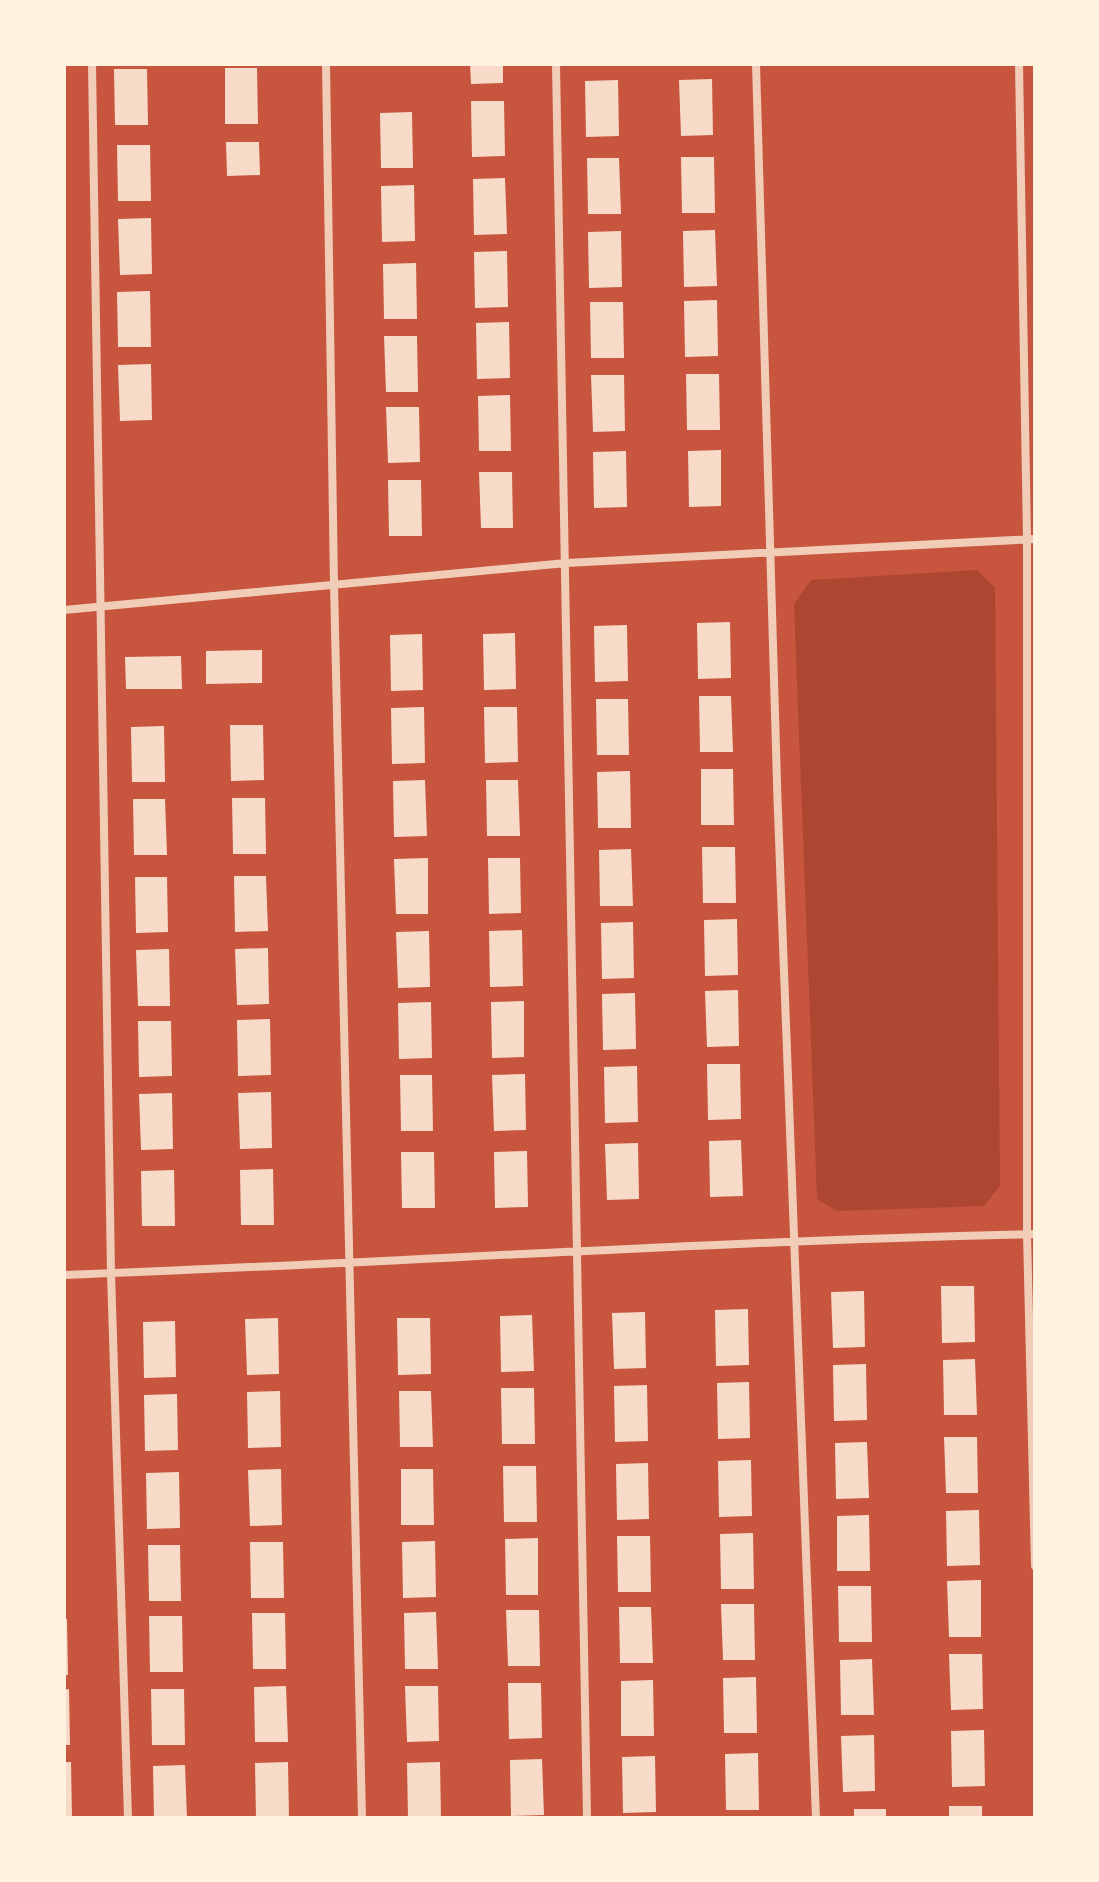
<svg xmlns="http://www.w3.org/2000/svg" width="1099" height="1882" font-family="'Fira Sans',sans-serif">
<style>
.green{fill:#ae4732}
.building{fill:#f7dbc8}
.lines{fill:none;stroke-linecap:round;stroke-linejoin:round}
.minor{stroke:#f1ccb7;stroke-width:8}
</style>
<rect width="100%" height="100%" fill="#c8553d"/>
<path class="green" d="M977 570 995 588 1000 1186 984 1206 837 1211 817 1199 794 604 811 580Z"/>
<path class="building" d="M470 64H503V83L471 84Z
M225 68H257L258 124H225Z
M114 69H147L148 125H115Z
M712 79 713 135 681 136 679 80Z
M618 80 619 136 586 137 585 81Z
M471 101H504L505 156 472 157Z
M412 112 413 168H381L380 113Z
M226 142H259L260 175 227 176Z
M117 145H150L151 201H118Z
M681 157H714L715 213H682Z
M587 158H619L621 214H588Z
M505 178 507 234 474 235 473 179Z
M414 185 415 241 382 242 381 186Z
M151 218 152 274 120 275 118 219Z
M715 230 717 286 684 287 683 231Z
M621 231 622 287 589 288 588 232Z
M507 251 508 307 475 308 474 252Z
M416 263 417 319H384L383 264Z
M150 291 151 347H118L117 292Z
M717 300 718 356 685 357 684 301Z
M590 302H623L624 358H591Z
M509 322 510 378 477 379 476 323Z
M384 336H417L418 392H386Z
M151 364 152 420 120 421 118 365Z
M686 374H719L720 430H687Z
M591 375H624L625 431 593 432Z
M510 395 511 451H479L478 396Z
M386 407H419L420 462 388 463Z
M721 450V506L689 507 688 451Z
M626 451 627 507 594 508 593 452Z
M479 472H512L513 528H481Z
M388 480H421L422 536H389Z
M730 622 731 678 698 679 697 623Z
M627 625 628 681 595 682 594 626Z
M515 633 516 689 484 690 483 634Z
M422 634 423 690 391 691 390 635Z
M262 650V683L206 684V651Z
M181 656 182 689H126L125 657Z
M699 696H731L733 752H700Z
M596 699H628L629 755H597Z
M424 707 425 763 392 764 391 708Z
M484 707H517L518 762 485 763Z
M230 725H263L264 780 231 781Z
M164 726 165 782H132L131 727Z
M701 769H733L734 825H701Z
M630 771 631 828H598L597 772Z
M425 780 427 836 394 837 393 781Z
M486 780H518L520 836H487Z
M232 798H265L266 854H233Z
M133 799H165L167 855H134Z
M702 847H735L736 903H703Z
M631 849 633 906H600L599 850Z
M428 858V914H396L394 859Z
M488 858H520L521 913 489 914Z
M234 876H266L268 931 235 932Z
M135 877H167L168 932 136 933Z
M737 919 738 975 705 976 704 920Z
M633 922 634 978 602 979 601 923Z
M522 930 523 986 490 987 489 931Z
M429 931 430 987 398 988 396 932Z
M268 948 269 1004 237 1005 235 949Z
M169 949 170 1006H138L136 950Z
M738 990 739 1046 707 1047 705 991Z
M635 993 636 1049 603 1050 602 994Z
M524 1001V1057L492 1058 491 1002Z
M431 1002 432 1058 399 1059 398 1003Z
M270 1019 271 1075 238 1076 237 1020Z
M138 1021H171L172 1076 139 1077Z
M707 1064H740L741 1119 708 1120Z
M637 1066 638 1122 605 1123 604 1067Z
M525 1074 526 1130 494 1131 492 1075Z
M400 1075H432L433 1131H401Z
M271 1092 272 1148 240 1149 238 1093Z
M172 1093 173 1149 141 1150 139 1094Z
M741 1140 743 1196 710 1197 709 1141Z
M638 1143 639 1199 607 1200 605 1144Z
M527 1151 528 1207 495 1208 494 1152Z
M401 1152H434L435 1208H402Z
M273 1169 274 1225H241L240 1170Z
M174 1170 175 1226H142L141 1171Z
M941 1286H974L975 1342 942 1343Z
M864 1291 865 1347 833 1348 831 1292Z
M748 1309 749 1365 716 1366 715 1310Z
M645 1312 646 1368 614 1369 612 1313Z
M532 1315 534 1371 501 1372 500 1316Z
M278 1318 279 1374 247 1375 245 1319Z
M397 1318H430L431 1374 398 1375Z
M175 1321 176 1377 144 1378 143 1322Z
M975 1359 977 1415H944L943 1360Z
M866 1364 867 1420 834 1421 833 1365Z
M749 1382 750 1438 718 1439 717 1383Z
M647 1385 648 1441 615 1442 614 1386Z
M501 1388H534L535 1444H502Z
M280 1391 281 1447 248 1448 247 1392Z
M399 1391H431L433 1447H400Z
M177 1394 178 1450 145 1451 144 1395Z
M944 1437H977L978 1493H946Z
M867 1442 869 1498 836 1499 835 1443Z
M751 1460 752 1516 719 1517 718 1461Z
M648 1463 649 1519 617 1520 616 1464Z
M503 1466H536L537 1522H504Z
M281 1469 282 1525 250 1526 248 1470Z
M401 1469H433L434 1525H401Z
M179 1472 180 1528 147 1529 146 1473Z
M979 1510 980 1565 947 1566 946 1511Z
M869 1515 870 1571H837V1516Z
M753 1533 754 1589H721L720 1534Z
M617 1536H650L651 1592H618Z
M538 1538V1595H506L505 1539Z
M435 1541 436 1597 403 1598 402 1542Z
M250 1542H283L284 1598H251Z
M148 1545H180L181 1601H149Z
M981 1580V1637H949L947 1581Z
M838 1586H871L872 1642H839Z
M721 1604H754L755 1660H723Z
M619 1607H651L653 1663H620Z
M506 1610H539L540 1666H508Z
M436 1612 438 1669H405L404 1613Z
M252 1613H285L286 1669H253Z
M149 1616H182L183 1672H150Z
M64 1619H67L68 1675H64Z
M949 1654H982L983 1709 951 1710Z
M872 1659 874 1715H841L840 1660Z
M756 1677 757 1733H724L723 1678Z
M653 1680 654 1736H621V1681Z
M508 1683H541L542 1738 509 1739Z
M286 1686 288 1742H255L254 1687Z
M405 1686H438L439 1741 407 1742Z
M69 1689 70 1745H64V1690Z
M151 1689H184L185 1745H152Z
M984 1730 985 1786 952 1787 951 1731Z
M874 1735 875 1791 843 1792 841 1736Z
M758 1753 759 1810H726L725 1754Z
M655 1756 656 1812 623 1813 622 1757Z
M542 1759 544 1815 511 1816 510 1760Z
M64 1762H71L72 1818H64Z
M288 1762 289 1818H256L255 1763Z
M440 1762 441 1818H408L407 1763Z
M185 1765 187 1818H154L153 1766Z
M949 1806H982V1818H949Z
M854 1809H886V1818H854Z"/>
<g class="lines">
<path class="minor" d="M92 64 111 1273 128 1818
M326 64 334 584 362 1818
M556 64 587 1818
M756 64C771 649 791 1233 816 1818
M1019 64 1027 539V1234L1035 1566
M64 610 566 563 1035 539
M64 1275C388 1263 711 1241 1035 1234"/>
</g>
<rect width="1099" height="1882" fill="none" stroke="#fff3e0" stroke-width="132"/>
</svg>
